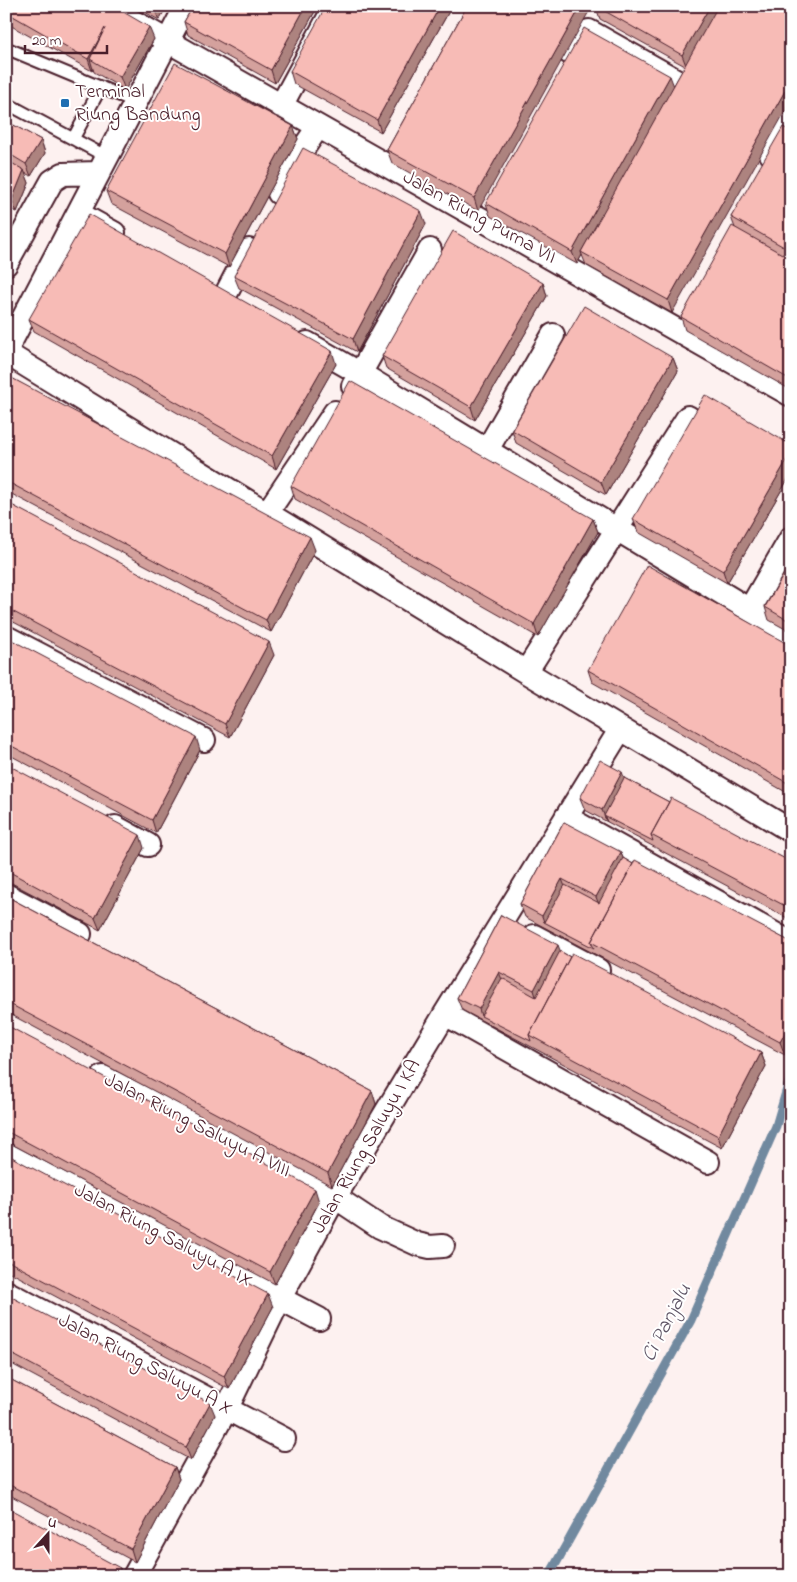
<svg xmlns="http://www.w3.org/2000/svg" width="797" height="1582" font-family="'Indie Flower',sans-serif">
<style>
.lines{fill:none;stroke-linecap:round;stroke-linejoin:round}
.stream{stroke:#71899f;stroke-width:9}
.lane-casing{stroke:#4a1f2b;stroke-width:15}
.street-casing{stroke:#4a1f2b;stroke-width:26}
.lane{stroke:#fff;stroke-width:11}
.street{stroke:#fff;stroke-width:22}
.wall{fill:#d4a19d;stroke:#4a1f2b}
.shaded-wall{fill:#ad837f;stroke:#4a1f2b}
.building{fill:#f7bbb6;stroke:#4a1f2b}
.poi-dot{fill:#1f6fb2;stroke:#fff;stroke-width:2}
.labels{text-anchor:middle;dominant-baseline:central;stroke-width:4;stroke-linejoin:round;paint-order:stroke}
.poi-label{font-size:20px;fill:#4a1f2b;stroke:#fff;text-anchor:start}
.street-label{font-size:20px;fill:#4a1f2b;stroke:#fff}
.water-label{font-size:21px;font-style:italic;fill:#5e5465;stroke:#fff}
</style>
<rect width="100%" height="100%" fill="#fdf1f0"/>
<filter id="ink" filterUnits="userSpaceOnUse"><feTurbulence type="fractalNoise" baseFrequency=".02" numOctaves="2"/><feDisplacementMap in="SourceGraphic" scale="10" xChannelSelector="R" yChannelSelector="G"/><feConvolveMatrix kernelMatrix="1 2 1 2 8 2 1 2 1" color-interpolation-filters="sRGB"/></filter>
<g filter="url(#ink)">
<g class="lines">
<path class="stream" d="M549 1576 691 1320 776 1126 791 1075"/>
<g class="lane-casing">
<path id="lane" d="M6 48 136 102
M6 103 107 157
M73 139 101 87"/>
</g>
<g class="street-casing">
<path id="street" d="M106 6 791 395
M570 53C575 45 579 33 589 31L683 84
M281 106 335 6
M771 154 791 117
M279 193 301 152 318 127
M78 213 114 233
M6 264 52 181 63 174 98 173
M225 296 249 250
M307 343 361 374 791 635
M6 351 186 6
M6 353 526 672 791 831
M353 386 430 250
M487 450 553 335
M267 513 335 412
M750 609 791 538
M6 637 204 740
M526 672 688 417
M566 817 791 943
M115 827 148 845
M6 895 80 934
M534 936 598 970
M445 1014 708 1162
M103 1077 335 1197 380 1227 417 1244 430 1247 443 1246
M6 1154 319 1319
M6 1292 284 1439
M134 1576 227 1408 280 1298 335 1197 445 1014 620 730"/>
</g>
<use href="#lane" class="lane"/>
<use href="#street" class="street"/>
</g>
<path class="wall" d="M6 6 154 39 125 90 94 72 93 69 92 71 6 23Z
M134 6H167L159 20Z
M193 6H318L275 83 188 35 184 22Z
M452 6 381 132 294 84 290 71Z
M467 6 478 211 392 163 387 150Z
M791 6 672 313 586 265 582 255 577 264 490 216 486 203 674 85 685 66 600 19 596 7Z
M6 121 41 140 45 153 31 176 25 173 29 183 17 212 8 208 11 218 6 228Z
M293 126 298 139 229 267 111 204 106 191Z
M791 131V390L685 330 681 317 735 228 731 217Z
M426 224 357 352 239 288 234 276Z
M543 283 547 296 475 420 386 368 382 356Z
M29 319 336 364 276 469 34 331Z
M673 358 678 371 606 495 516 443 512 430Z
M6 375 315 550 271 632 6 491Z
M791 445V474L727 583 638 532 633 519Z
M291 486 593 519 598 532 538 637 295 499Z
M6 502 274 655 230 737 6 618Z
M791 562V632L769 620 765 607Z
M6 637 200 750 156 833 6 753Z
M791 646V795L592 682 588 670Z
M6 764 144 848 100 930 6 880Z
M624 778 669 802 791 862V920L585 810 580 798Z
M564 822 633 864 791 942 785 1055 525 917 520 904Z
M6 896 372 1091 376 1104 332 1186 6 1012Z
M501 915 570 957 761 1053 766 1066 722 1148 462 1010 457 998Z
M6 1025 319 1202 275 1284 6 1141Z
M6 1154 273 1307 229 1389 6 1270Z
M6 1294 215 1415 191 1460 6 1361Z
M6 1377 175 1467 179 1479 135 1562 6 1493Z"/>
<path class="shaded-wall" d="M155 6H167L159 20 154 8Z
M306 6H318L275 83 271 70Z
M440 6H452L381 132 377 120Z
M581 6H592L478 211 474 198Z
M710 6H721L687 68 682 55Z
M149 27 154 39 125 90 120 77Z
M105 28 90 59 93 69 92 71 88 59Z
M670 76 675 89 581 252 582 255 577 264 572 252Z
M791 80V101L672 313 668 300Z
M293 126 298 139 229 267 225 254Z
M41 140 45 153 31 176 26 164Z
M24 170 29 183 17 212 12 200Z
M7 206 11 218 6 228V207Z
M421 211 426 224 357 352 353 339Z
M543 283 547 296 475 420 471 407Z
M332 351 336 364 276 469 272 456Z
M673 358 678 371 606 495 601 482Z
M791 453V474L727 583 723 571Z
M593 519 598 532 538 637 534 624Z
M310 537 315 550 271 632 266 620Z
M269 642 274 655 230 737 225 724Z
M196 737 200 750 156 833 152 820Z
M622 772 627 785 604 816 607 822 602 810Z
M140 835 144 848 100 930 95 918Z
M621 852 625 864 601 910 596 897Z
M562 879 567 892 544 922 542 916Z
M558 945 563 958 538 1003 534 990Z
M499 972 504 985 481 1016 479 1009Z
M791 1022V1044L785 1055 780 1042Z
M761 1053 766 1066 722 1148 718 1136Z
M372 1091 376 1104 332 1186 328 1173Z
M315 1189 319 1202 275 1284 270 1272Z
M268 1294 273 1307 229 1389 224 1376Z
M210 1403 215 1415 191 1460 186 1447Z
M175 1467 179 1479 135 1562 131 1549Z
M120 1568 123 1576H116Z"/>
<path class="building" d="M6 6H113L149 27 120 77 90 59 105 28 88 59 6 12Z
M193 6H306L271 70 184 22Z
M326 6H440L377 120 290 71Z
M467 6H581L474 198 387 150Z
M596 6H710L682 55Z
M718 6H791V80L668 300 581 252Z
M584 28 670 76 572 252 486 203Z
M175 63 293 126 225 254 106 191Z
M6 121 41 140 26 164 6 152Z
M783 127 791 131V251L731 217Z
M303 148 421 211 353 339 234 276Z
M6 160 24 170 12 200 6 197Z
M89 214 332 351 272 456 29 319Z
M732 226 791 259V380L681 317Z
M453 231 543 283 471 407 382 356Z
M584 306 673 358 601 482 512 430Z
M6 375 310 537 266 620 6 481Z
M350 381 593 519 534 624 291 486Z
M705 395 791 445V453L723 571 633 519Z
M6 502 269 642 225 724 6 608Z
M791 562V622L765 607Z
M647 565 791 646V785L588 670Z
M6 637 196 737 152 820 6 743Z
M600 760 622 772 602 810 580 798Z
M6 764 140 835 95 918 6 870Z
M624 778 669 802 651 835 653 841 604 816Z
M671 798 791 862V909L651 835Z
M564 822 621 852 596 897 562 879 542 916 520 904Z
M623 858 633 864 591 942 594 948 544 922 565 885 599 903Z
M635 860 791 942V1022L780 1042 591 942Z
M6 896 372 1091 328 1173 6 1002Z
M501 915 558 945 534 990 499 972 479 1009 457 998Z
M560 951 570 957 529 1035 531 1041 481 1016 502 978 536 997Z
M572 953 761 1053 718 1136 529 1035Z
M6 1025 315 1189 270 1272 6 1131Z
M6 1154 268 1294 224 1376 6 1260Z
M6 1294 210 1403 186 1447 6 1351Z
M6 1377 175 1467 131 1549 6 1483Z
M6 1507 120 1568 116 1576H6Z"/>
</g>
<rect class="poi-dot" x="60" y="98" width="10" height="10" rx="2.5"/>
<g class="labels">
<g class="poi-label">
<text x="75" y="92">Terminal<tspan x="75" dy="23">Riung Bandung</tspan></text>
</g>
<g class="street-label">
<text transform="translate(479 218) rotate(29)">Jalan Riung Purna VII</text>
<text transform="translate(197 1126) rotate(27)">Jalan Riung Saluyu A VIII</text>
<text transform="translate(367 1147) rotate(-60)">Jalan Riung Saluyu I KA</text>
<text transform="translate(163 1236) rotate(28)">Jalan Riung Saluyu A IX</text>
<text transform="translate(145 1365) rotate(28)">Jalan Riung Saluyu A X</text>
</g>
<g class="water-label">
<text transform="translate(667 1323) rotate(-63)">Ci Panjalu</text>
</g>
</g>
<rect width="797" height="1582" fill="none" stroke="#fff" stroke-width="25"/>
<rect x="12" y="12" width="772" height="1557" fill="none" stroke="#4a1f2b" stroke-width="2" filter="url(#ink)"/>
<g transform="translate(48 1534) rotate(21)" stroke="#ffffff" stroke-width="4" paint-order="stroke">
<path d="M0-4L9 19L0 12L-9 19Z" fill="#4a1f2b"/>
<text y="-8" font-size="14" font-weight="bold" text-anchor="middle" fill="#4a1f2b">U</text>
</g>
<path d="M25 45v8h82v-8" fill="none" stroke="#4a1f2b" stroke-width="2.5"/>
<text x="32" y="45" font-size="15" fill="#4a1f2b" stroke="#ffffff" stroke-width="4" paint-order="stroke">20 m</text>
</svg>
